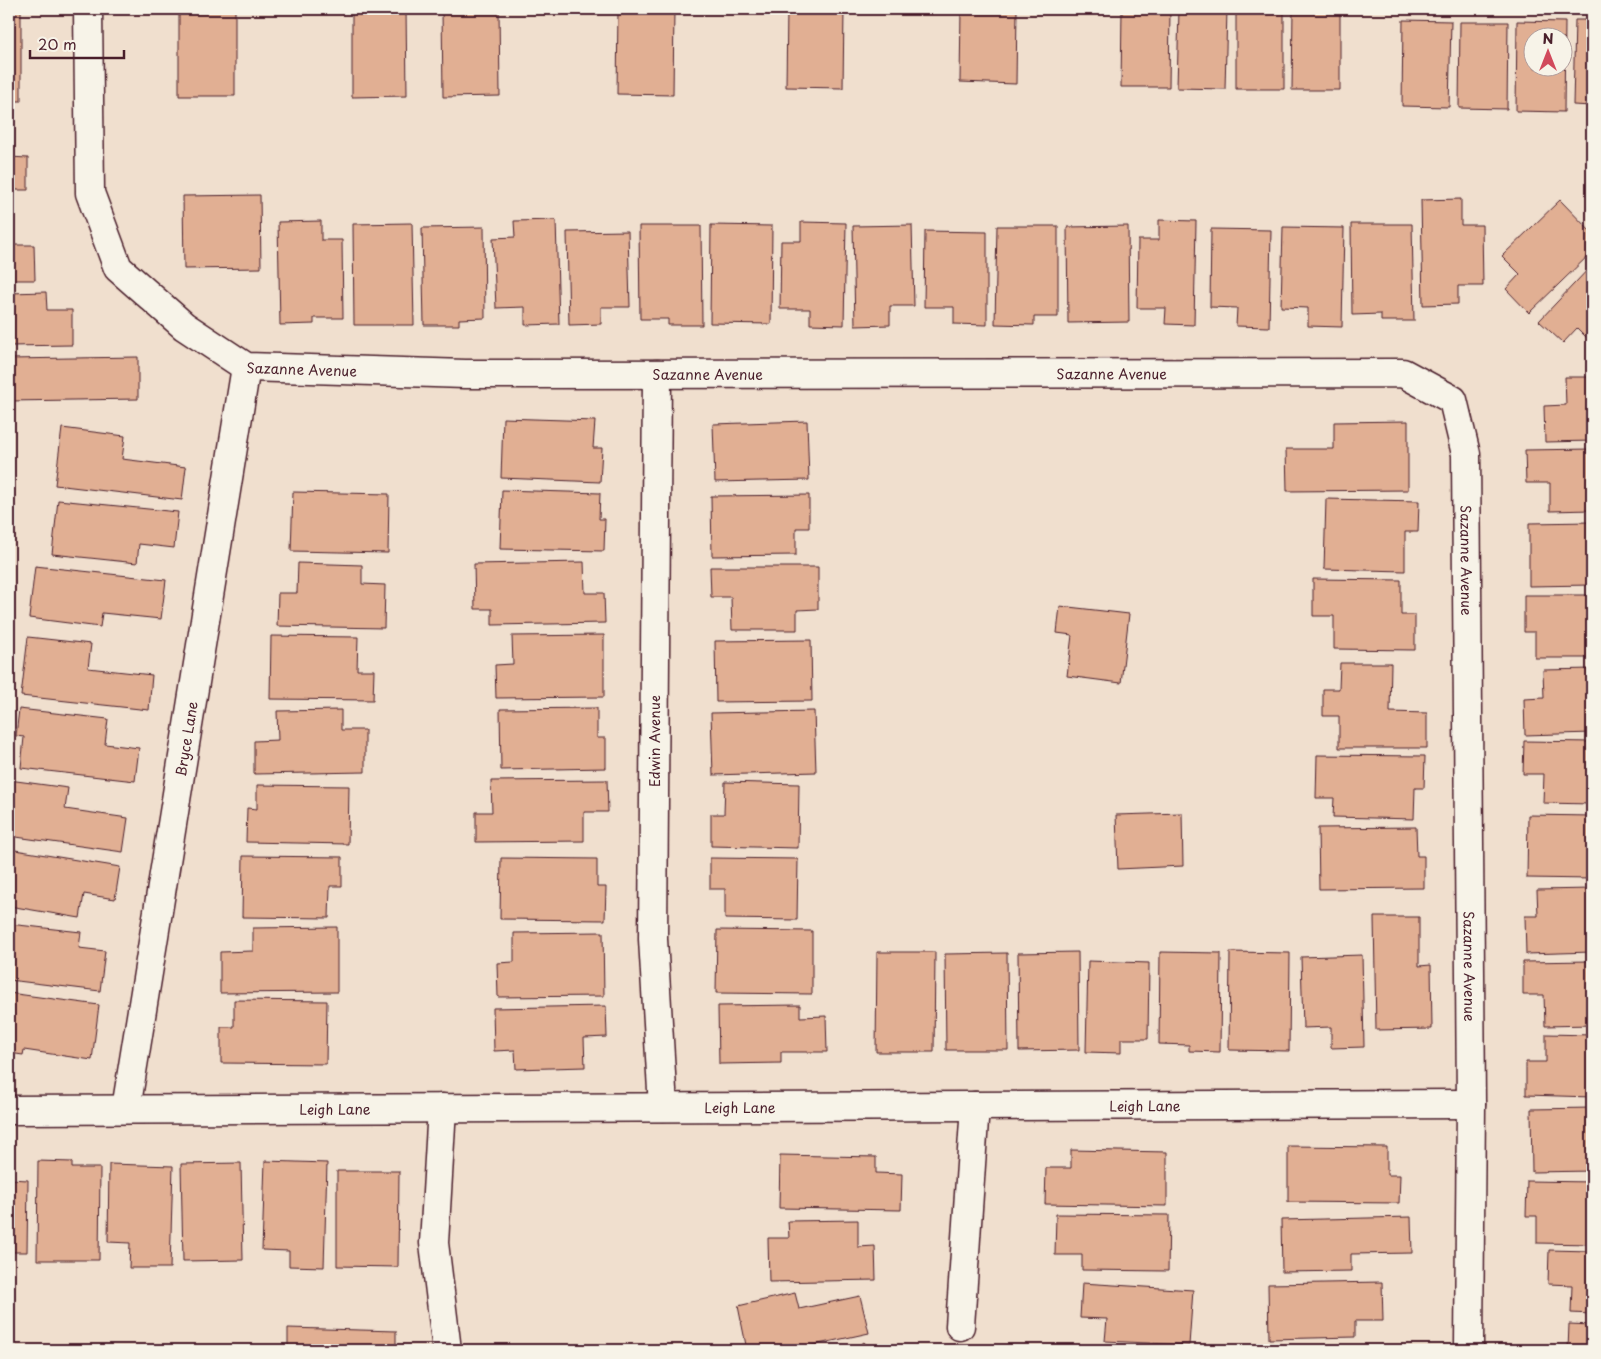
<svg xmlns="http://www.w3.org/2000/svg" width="1601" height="1359" font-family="'Playpen Sans',sans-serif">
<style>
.building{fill:#e1af93;stroke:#4a1f2b;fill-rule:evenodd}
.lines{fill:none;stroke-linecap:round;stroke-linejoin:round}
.minor-casing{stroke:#4a1f2b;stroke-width:31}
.minor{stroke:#f7f3e8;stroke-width:28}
.labels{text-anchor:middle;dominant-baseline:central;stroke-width:5;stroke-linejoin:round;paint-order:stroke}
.street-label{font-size:14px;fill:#4a1f2b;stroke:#f7f3e8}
</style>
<rect width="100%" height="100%" fill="#f0dfce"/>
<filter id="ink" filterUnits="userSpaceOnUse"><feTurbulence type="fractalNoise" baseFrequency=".02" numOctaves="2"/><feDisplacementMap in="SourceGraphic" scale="10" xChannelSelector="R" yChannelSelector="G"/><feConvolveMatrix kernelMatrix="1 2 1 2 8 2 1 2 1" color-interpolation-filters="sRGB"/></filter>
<g filter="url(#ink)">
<path class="building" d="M9 9H21V101H9Z
M179 9H235V96H179Z
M352 9H406L407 96 352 97Z
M442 9H499L500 96 443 97Z
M618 9H674L673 95 617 94Z
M787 9H844L843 88 786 87Z
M961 9H1017L1016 84 960 82Z
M1122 9H1170L1169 87H1121Z
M1179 9H1227L1225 89 1177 88Z
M1236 9H1284V89H1236Z
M1293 9H1340V90H1292Z
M1403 20 1451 21 1449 107 1402 106Z
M1575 20H1592V106L1573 105Z
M1517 21 1565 22 1564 112 1516 111ZM1534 38H1564V68H1534Z
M1460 22H1508L1507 109 1459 108Z
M9 157 28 158V190H9Z
M260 195 261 268 184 269 183 196Z
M1461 199V225H1482L1483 286H1458V304L1423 305 1421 200Z
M1560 200 1592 233V252L1529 313 1506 289 1520 274 1502 256Z
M556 220 559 324 525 325V307L496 308 493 238 515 237 514 221Z
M1159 220 1196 221 1194 325 1165 324 1166 308H1137L1138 240H1159Z
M321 221V240H342L343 318H314V324L280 325 278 222Z
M801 222 846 223 844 325 810 324V309H780L781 241H801Z
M412 223 414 325H354L353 224Z
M1351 224H1412L1414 321H1381V314L1352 315Z
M711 225 772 226 771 324 710 323Z
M912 225 914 306H890V325L855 326 853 226Z
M639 226H701L702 325H668V319H640Z
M997 226H1058V317H1034V325L995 324Z
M1128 226 1129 322 1068 323 1067 227Z
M484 227 485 318 459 319V325H424L422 228Z
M1283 227 1344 228 1342 327 1308 326V308L1281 307Z
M1211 229 1271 230 1269 327 1236 326 1237 308 1210 307Z
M628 231 630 307H601V324L569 325 567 232Z
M925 231 987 232V325L954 324V307H924Z
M9 245H34L35 280H9Z
M1592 265V343L1577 328 1563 343 1539 321Z
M46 292 47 310H72V345L9 346V293Z
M138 357V399L9 401V359Z
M1565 377H1592V441L1545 442 1544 406 1566 405Z
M503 418 595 421 593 448H602L600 482 501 478Z
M807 421 809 480 715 482 713 424Z
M1408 421V490L1287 491 1286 449H1334V422Z
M62 428 125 436 122 459 186 467 182 500 55 485Z
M1592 449V510L1550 511V483H1526L1525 450Z
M502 490 600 493 599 519H605L604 551 500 549Z
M293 492 389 494 388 553 291 551Z
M809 495V528H796V555L712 556 711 496Z
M1326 499 1419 501 1418 532H1405V571L1324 569Z
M58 500 178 512 174 548 139 544 137 563 52 554Z
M1592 522V585L1529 586V523Z
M584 562 585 593H604L605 623 492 625V609H475L474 564Z
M298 563 362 565V584L385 585 384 628 277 626 278 593H297Z
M35 566 166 580 161 619 102 613 100 627 29 618Z
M710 567H818V609L797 610V630H732L731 597H711Z
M1313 579 1401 580V615H1415V650L1334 649V616H1313Z
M1524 595H1592V658H1535V632H1524Z
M1060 606 1129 614 1121 683 1067 676 1072 635 1057 633Z
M604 635V697L496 698 495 665 513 664 512 636Z
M271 636 358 637 357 670H374L373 700 270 699Z
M28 637 91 644 88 668 152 675 149 710 21 696Z
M811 640 812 701 716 702 715 641Z
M1340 663H1391L1390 712 1427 713V748H1339V716H1323V689H1339Z
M1592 669V733L1525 735 1524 699 1544 698 1543 670Z
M597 708V738H606V768L501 770 500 709Z
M19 709 108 719 105 744 139 748 135 781 21 768 24 737 16 736Z
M341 710V730H365V772L254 774V741L278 740 277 711Z
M814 711 816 772 713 775 711 713Z
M1524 741 1592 742V804L1543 803 1544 774H1523Z
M1317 755 1425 756 1424 788H1415L1414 819 1333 817 1334 798H1316Z
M9 780 68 788 65 809 128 818 123 852 9 836Z
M607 780 608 812H584V841L476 842V812H492L491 781Z
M725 782 799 784 798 848 711 846V814H724Z
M257 785 349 786 348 844 246 842 247 808 257 809Z
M1182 813 1183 866 1118 869 1116 815Z
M1528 815 1592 816V879L1527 878Z
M1416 827 1417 856H1424V888L1319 889 1318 828Z
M9 849 120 867 115 899 84 894 80 918 9 906Z
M243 856 342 857V886H330L329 918 242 917Z
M501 858 597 859V887H606L605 920 500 919Z
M710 858 798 859 797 920 725 919V889H710Z
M1592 889V952L1526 954 1525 916H1538L1537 890Z
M1374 917H1419V966L1431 965 1432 1029 1376 1030Z
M9 924 81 932 79 948 105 951 100 991 9 980Z
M337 927V992L220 993V952L253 951V928Z
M717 930 812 931V994L716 993Z
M603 932 604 996 498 997 497 963 514 962V933Z
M877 952H935L934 1052H876Z
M1078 952 1079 1050 1019 1051 1018 953Z
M1160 952 1221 953 1220 1052 1189 1051V1045L1159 1044Z
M1230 952 1290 953 1289 1051 1229 1050Z
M1007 953 1008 1050H946L945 954Z
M1362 955 1364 1047 1331 1048V1027L1303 1028 1301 957Z
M1088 961 1149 963 1148 1039H1121V1053L1086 1052Z
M1592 961V1025L1545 1026 1544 995H1523V962Z
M9 993 99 1005 92 1060 24 1050 23 1055 9 1053Z
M234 1000 327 1001 326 1064 221 1063V1027H234Z
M800 1005V1017L826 1016 827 1052H781V1063L719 1064 718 1006Z
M606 1006 607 1037 584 1038 585 1067 516 1069 515 1050 494 1051 493 1008Z
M1546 1034 1592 1035V1097L1526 1095V1062H1546Z
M1592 1108V1171L1532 1172 1531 1109Z
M1288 1146 1387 1147V1175H1400L1399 1203 1288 1202Z
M1071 1150 1167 1152V1206L1045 1204 1046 1168H1071Z
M780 1155 876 1157V1173L902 1174 901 1210 779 1208Z
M38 1161 72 1162V1168H100L99 1260H37Z
M265 1161 327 1163 324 1267 289 1266V1251L262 1250Z
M241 1163 243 1260 183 1261 181 1164Z
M109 1164 173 1166 170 1268H129L130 1243 108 1242Z
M337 1171H399L398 1267 337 1266Z
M9 1179 28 1180 27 1252H11V1270H9Z
M1527 1181 1592 1182V1244L1537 1243V1216H1526Z
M1056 1214 1169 1215 1168 1271 1082 1270V1255H1055Z
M1411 1217 1412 1253 1351 1254V1271L1282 1272 1281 1220Z
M858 1220V1247L875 1246 876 1280 769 1282 768 1238H789L788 1221Z
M1549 1250 1592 1251V1314L1571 1313 1572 1285 1548 1284Z
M1382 1282 1383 1321H1355V1337L1269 1339 1268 1284Z
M1082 1283 1193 1290 1189 1345 1105 1341 1107 1319 1080 1318Z
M795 1293 799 1309 860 1296 869 1333 791 1350H747L738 1306Z
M1569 1324 1592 1325V1350H1568Z
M288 1328 396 1331V1350H288Z
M864 1342 871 1350H853Z
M1386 1348V1350H1253Z"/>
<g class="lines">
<g class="minor-casing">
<g id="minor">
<path id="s1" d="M88 9 90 193 118 268 184 326 246 367 465 374 1403 373 1453 400 1466 454 1471 1104 1469 1345"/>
<path d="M657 374 653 939 663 1107"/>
<path d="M442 1108 434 1243 447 1350"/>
<path id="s2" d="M126 1109 246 367"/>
<path id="s3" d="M9 1110 1471 1104"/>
<path d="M960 1326 975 1106"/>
</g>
</g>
<use href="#minor" class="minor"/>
</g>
</g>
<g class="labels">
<g class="street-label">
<text stroke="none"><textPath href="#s1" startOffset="482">Sazanne Avenue</textPath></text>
<text stroke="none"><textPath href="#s1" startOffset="1292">Sazanne Avenue</textPath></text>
<text stroke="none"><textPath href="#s1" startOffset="888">Sazanne Avenue</textPath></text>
<text stroke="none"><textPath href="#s1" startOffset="1802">Sazanne Avenue</textPath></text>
<text stroke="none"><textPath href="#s2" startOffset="375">Bryce Lane</textPath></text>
<text transform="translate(654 741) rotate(-90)">Edwin Avenue</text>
<text stroke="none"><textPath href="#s1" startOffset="2208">Sazanne Avenue</textPath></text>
<text stroke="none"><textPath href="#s3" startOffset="1136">Leigh Lane</textPath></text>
<text stroke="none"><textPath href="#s3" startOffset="731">Leigh Lane</textPath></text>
<text stroke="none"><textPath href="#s3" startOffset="326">Leigh Lane</textPath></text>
</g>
</g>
<rect width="1601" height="1359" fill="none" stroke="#f7f3e8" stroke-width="30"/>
<rect x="15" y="15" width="1571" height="1329" fill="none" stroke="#4a1f2b" stroke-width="2" filter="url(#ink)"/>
<g transform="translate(1548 52)"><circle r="24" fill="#f7f3e8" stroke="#b29e9c"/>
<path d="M0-4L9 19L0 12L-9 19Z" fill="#d1495b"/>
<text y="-8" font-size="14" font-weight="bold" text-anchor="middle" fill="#4a1f2b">N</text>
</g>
<path d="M30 50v8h94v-8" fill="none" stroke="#4a1f2b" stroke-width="2.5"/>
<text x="38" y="50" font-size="15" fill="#4a1f2b" stroke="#f7f3e8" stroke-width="4" paint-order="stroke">20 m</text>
</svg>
